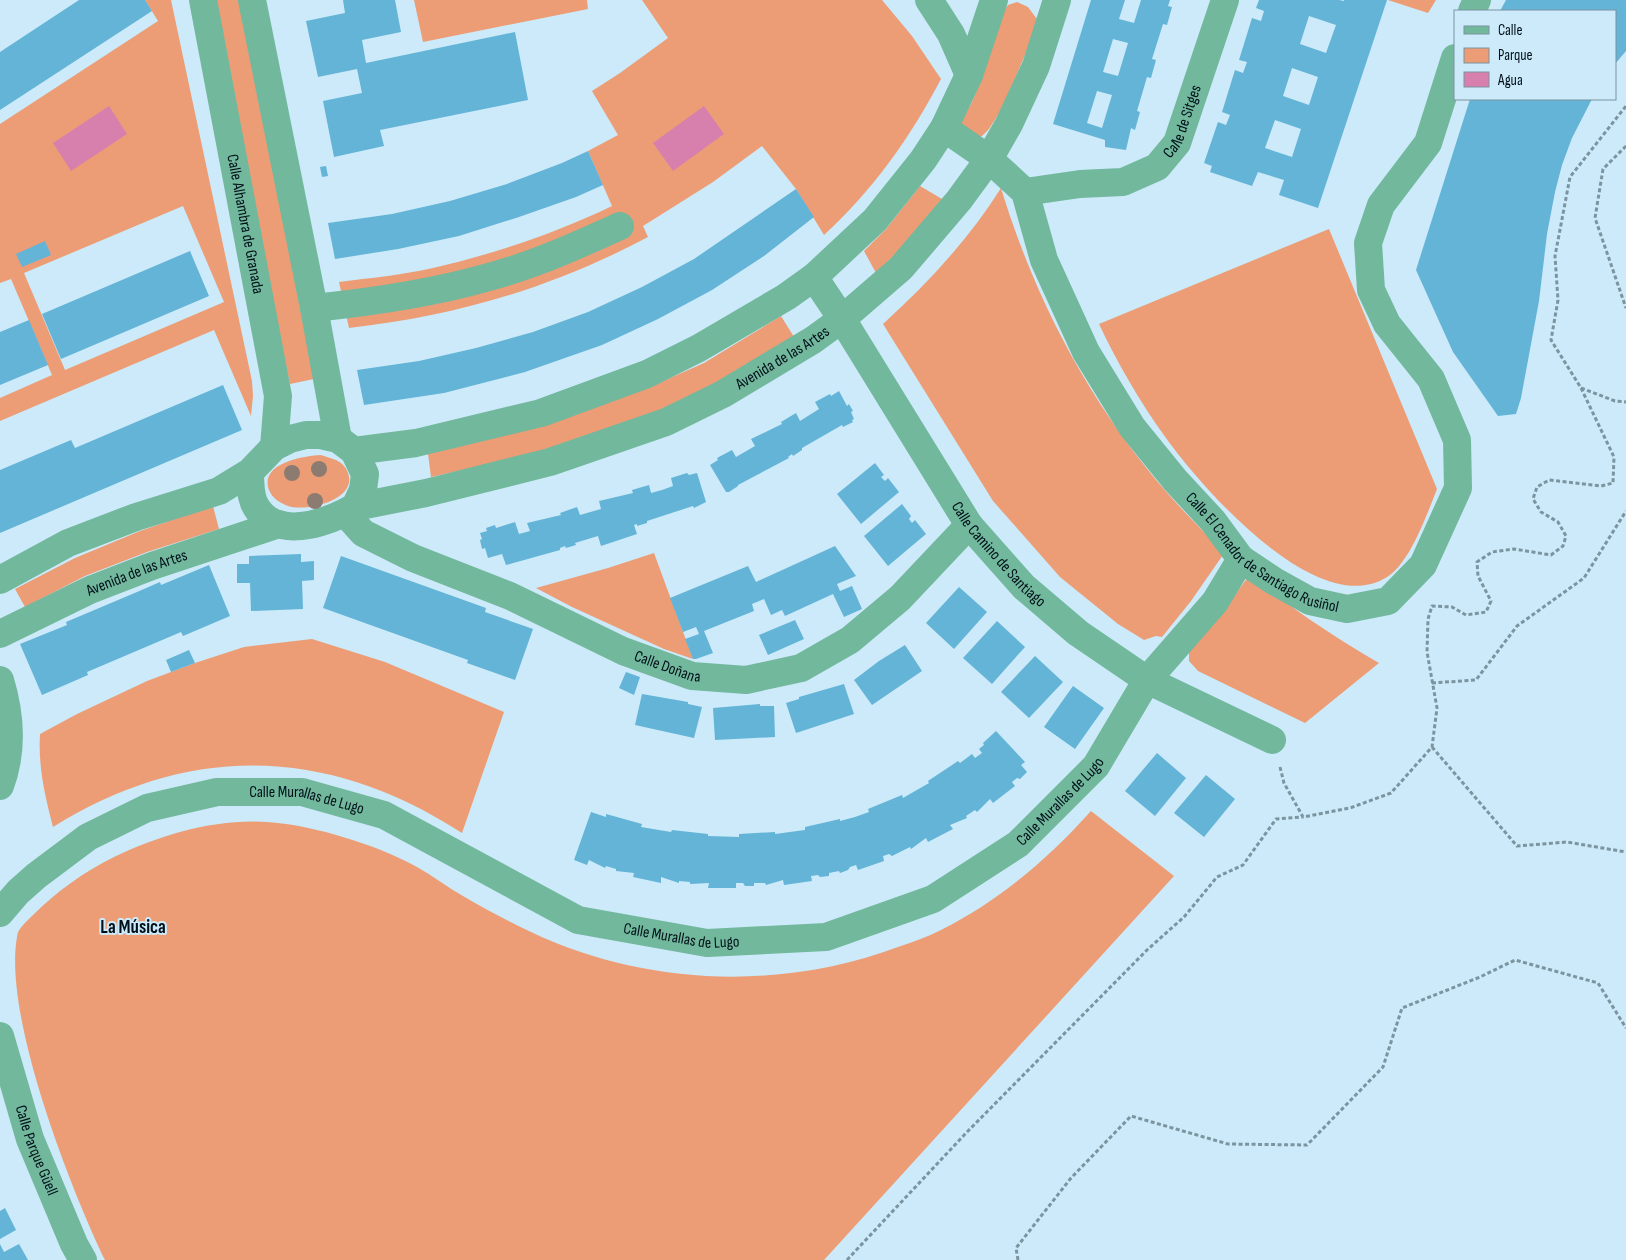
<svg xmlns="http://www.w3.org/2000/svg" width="1626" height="1260" font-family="'Sofia Sans Condensed',sans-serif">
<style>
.green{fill:#ec9d75;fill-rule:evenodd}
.water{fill:#d780ae}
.building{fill:#63b4d7;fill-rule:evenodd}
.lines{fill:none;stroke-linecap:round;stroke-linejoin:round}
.path{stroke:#7c94a0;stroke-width:3;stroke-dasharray:4 2.5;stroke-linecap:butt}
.minor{stroke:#72b89d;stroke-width:28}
.tree{fill:#8b7b70}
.labels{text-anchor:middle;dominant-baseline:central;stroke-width:4;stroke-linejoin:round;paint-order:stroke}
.street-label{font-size:16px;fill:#000f18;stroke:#cceaf9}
.quarter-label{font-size:19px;font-weight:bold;fill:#000f18;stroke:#cceaf9}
</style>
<rect width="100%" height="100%" fill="#cceaf9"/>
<path class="green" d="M145 0H171L252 381 253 396 251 416 214 330 0 421V398L52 375 11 279 0 283V124L158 21ZM183 206 224 302 65 370 24 273Z
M214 0H240L314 379 290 384 275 315Z
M414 0H587L588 9 423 42Z
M642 0H882L912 36 941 79C910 138 873 190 824 235L796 189 762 146 713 182 643 226 648 237C552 288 456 316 349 328L339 282C370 278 402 275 433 268 494 254 556 233 612 206L588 151 618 135 592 91 620 73 668 38Z
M1388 0H1436L1428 13Z
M1017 2 1028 7 1037 19 1035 31 1003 107 989 129 982 136 974 139 958 127 972 102 981 80 1001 15 1008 5Z
M920 186 942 199 904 246 876 273 864 251 886 229Z
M1001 188C1043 326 1117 453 1225 552L1191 601 1162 637 1156 636 1144 640 1118 624 1060 577 993 501 883 324C927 284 969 239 1001 188Z
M1329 229 1437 489C1427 514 1410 563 1387 577 1318 621 1202 488 1166 438 1140 402 1118 364 1099 324Z
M781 316 794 337 718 383 663 410 573 441 512 459 431 477 428 454 652 386 704 363Z
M321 455C326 457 331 458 336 460 342 463 346 467 348 473 358 500 306 512 288 506 280 503 272 498 269 490 259 463 304 456 321 455Z
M213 506 219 529 147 552 85 576 25 607 15 589 75 558 140 531Z
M654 553 693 659 664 649 572 607 536 588 608 568Z
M1250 574C1290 608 1334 637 1379 663L1305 723 1198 671 1189 661V648L1227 606Z
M312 639 385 662 504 712 462 833C328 746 189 742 53 827 45 796 38 767 40 734L77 714 147 681 195 663 244 647Z
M1091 811 1174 876 824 1260H105C70 1187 0 1009 18 932 22 925 28 920 33 915 57 891 84 872 114 857 167 832 227 815 286 824 324 829 384 848 417 867 433 876 447 887 463 896 485 909 508 921 531 932 645 986 780 991 898 947 913 942 927 937 941 930 999 901 1048 859 1091 811Z"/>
<path class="water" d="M109 106 127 134 71 171 53 143Z
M704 106 724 134 673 171 653 143Z"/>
<path class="building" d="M79 0H145L152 11 0 110V52Z
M343 0H395L401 32 362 40 366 63 515 32 528 100 380 130 384 146 334 157 323 101 362 93 357 69 318 77 306 21 345 13Z
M1091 0H1125L1119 19 1134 23 1141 0H1170L1168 6 1172 7 1167 25 1163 24 1152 59 1156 60 1151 78 1147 77 1137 111 1140 112 1135 130 1131 128 1126 150 1105 147V140L1053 124ZM1113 39 1128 43 1118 76 1103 72ZM1097 91 1112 95 1102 128 1087 123Z
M1259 0H1339L1344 1V0H1387L1318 208 1279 195 1284 180 1258 172 1252 186 1210 172 1212 166 1204 163 1218 122 1226 125 1230 115 1222 112 1235 70 1243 73 1247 62 1239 60 1252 18 1261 21 1264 11 1256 8ZM1309 16 1336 25 1326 53 1300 44ZM1292 68 1318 77 1309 105 1283 96ZM1275 120 1301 129 1292 157 1265 148Z
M1506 0H1626V51L1615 64V11H1500Z
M1470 99H1592L1572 138 1562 165 1555 192 1547 234 1539 301 1521 398 1516 414 1498 416 1453 352 1416 270Z
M588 151 603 185 576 197 519 217 459 236 398 249 335 259 328 223 392 214 450 201 507 184 562 163Z
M326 166 328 176 322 177 320 167Z
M796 189 814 217 764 256 712 290 658 319 602 345 525 372 444 393 364 405 357 370 419 361 476 348 533 332 588 312 642 287 694 259Z
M45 241 51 255 22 267 16 254Z
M190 251 209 296 61 359 42 314Z
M29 320 48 365 0 385V332Z
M223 385 242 430 0 533V470L71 440 75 448Z
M839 391 847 406 849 404 853 411 851 412 854 419 852 420 853 422 843 427 842 425 802 448V450L793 456 792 454 788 457 789 458 738 485V486L729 492H726L710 465 718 460 717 458 732 450 736 457 755 446 751 439 782 424 781 422 796 413 800 421 819 409 815 402 830 394 831 396Z
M875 463 884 475 881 477 885 481 888 478 899 492 861 524 837 494Z
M687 473 689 475 697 473 706 502 694 508 693 506 647 521V523L637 526V524L634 525 637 534 601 546 598 536 575 543 576 545 566 548 565 546 560 548V550L506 565 502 554 488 558 485 548 482 549 480 540 482 539 480 533 487 531 486 528 495 525 496 528 515 522 519 534 530 531 527 523 561 515 560 513 577 507 580 515 601 509 599 501 633 493 632 490 649 485 651 493 662 490 673 486 671 478Z
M902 504 911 516 909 519 912 523 915 520 926 534 888 566 864 536Z
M835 546 856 576 837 584 840 591 852 586 862 609 844 617 833 594 785 616 782 610 771 615 764 599 752 604 754 611 704 631 713 653 696 659H693L685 639 699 634 696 627 683 632 670 598 748 566 756 582Z
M301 554V562L314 561V580L302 581 303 609 251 611 250 583H237V564H249V556Z
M341 556 486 608 485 612 533 629 515 680 467 663 468 660 323 608Z
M209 565 230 616 183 636 181 632 87 672 88 675 42 695 20 644 67 625 66 622 137 592 160 582 161 585Z
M959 587 987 612 954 649 926 623Z
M795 620 804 639 768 655 759 635Z
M997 621 1025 647 992 684 963 658Z
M905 645 922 671 872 705 854 680 879 661Z
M189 650 195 663 171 672 166 660Z
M1035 656 1063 682 1029 718 1001 692Z
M626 672 640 677 634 695 619 688Z
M844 684 854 714 796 733 786 703 799 699V697Z
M1073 686 1104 708 1075 749 1044 727Z
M642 694 688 702V704L702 707 694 738 635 725Z
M760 704V706H774L775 737 715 740 713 708Z
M996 731 1025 762 1021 765 1027 772 1020 779 1017 778 1012 782 1015 786 993 803 990 799 977 812 975 810 966 816 967 818 950 825 953 829 928 842 926 838 911 849 910 847 892 856 889 854 883 856 884 861 858 870 856 865 850 867 848 870 840 873 839 871 829 873V876L820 877 818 875 811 876 812 881 784 885 783 880 766 885 765 883H754V886H745L743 883H736V888H708L709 883 690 884V882L679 881V883L661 877V883L633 877 634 873 616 871V869L606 866 605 868 589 860 587 865 574 860 591 812 606 817V814L642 824 641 827 671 832 672 830 708 834V836L739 837V834L775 832V834L805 830V827L840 819V821L855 817 869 812 868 809 902 795 903 798 929 783 928 781 958 761 960 763 972 754 975 758 982 753 979 749 984 745 983 743Z
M1157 753 1186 778 1155 816 1125 791Z
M1206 775 1235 799 1204 837 1174 813Z
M5 1208 16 1230 0 1239V1211Z
M0 1244 4 1252 19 1244 28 1260H0Z"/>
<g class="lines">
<path class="path" d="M1626 146 1603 169 1595 218 1626 308
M1581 388 1615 401 1626 402
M1432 683 1476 680 1517 626 1584 578 1626 511
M1432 747 1517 846 1567 842 1626 852
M1280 767 1284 783 1303 817 1350 808 1391 793 1432 747 1437 708 1427 652 1428 619 1432 606 1452 607 1466 615 1486 612 1491 601 1478 576 1477 562 1492 552 1514 549 1551 555 1563 546 1566 536 1558 522 1541 512 1533 499 1537 487 1549 480 1601 486 1613 483 1614 457 1581 388 1551 340 1558 300 1555 256 1570 177 1626 106
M847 1260 966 1133 1147 950 1184 917 1217 877 1243 865 1276 819 1303 817
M1018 1260 1016 1248 1071 1178 1131 1116 1228 1144 1307 1145 1383 1067 1402 1008 1480 977 1515 960 1598 983 1626 1028"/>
<g class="minor">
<path id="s1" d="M203 0 278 396 274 447"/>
<path d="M252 0 314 308 338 439"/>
<path d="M929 0 951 34 969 75"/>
<path d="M1472 11 1477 0"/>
<path id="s2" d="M944 128 989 159 1025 192 1044 260 1086 352 1132 427 1175 480 1213 521 1241 559 1274 581 1310 601 1347 609 1388 601 1423 565 1458 488 1457 440 1431 379 1387 324 1371 290 1368 243 1381 205 1428 143 1455 58"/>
<path id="s3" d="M1025 192 1080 184 1123 182 1157 167 1177 143 1225 0"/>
<path id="s4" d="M814 277 842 319 969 525 1024 587 1078 633 1147 680 1272 740"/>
<path d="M314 308C371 302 429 294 485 278 532 266 576 246 620 226"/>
<path d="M354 451 416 443 541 413 647 374 699 348 786 297 814 277 875 220 923 160 944 128 969 75 994 0"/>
<path id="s5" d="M355 507 426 493 550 462 666 422 723 394 813 340 842 319 901 268 959 200 989 159 1009 124 1036 66 1057 0"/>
<path id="s6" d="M345 513 363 533 413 558 510 596 623 651 692 676 746 680 801 668 850 640 900 598 969 525"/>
<path d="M0 580 68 543 136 517 219 491 250 472 274 447 290 439 306 435H321L338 439 354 451 365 474 363 490 355 507C327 523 273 543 254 503 250 493 250 482 250 472"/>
<path id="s7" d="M0 634 90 590 152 566 279 524"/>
<path d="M0 680C11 716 13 751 0 786"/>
<path id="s8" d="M0 913 18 892 36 876 88 837 147 808 217 792H302L384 815 578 920 707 943 826 937 933 899 1018 844 1096 766 1147 680 1215 602 1241 559"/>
<path id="s9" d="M0 1036 30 1139 74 1244 83 1260"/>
</g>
</g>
<g class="tree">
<circle cx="319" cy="469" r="8"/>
<circle cx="292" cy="473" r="8"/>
<circle cx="315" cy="501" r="8"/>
</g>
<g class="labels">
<g class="street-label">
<text stroke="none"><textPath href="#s3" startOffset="189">Calle de Sitges</textPath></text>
<text stroke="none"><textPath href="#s1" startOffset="228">Calle Alhambra de Granada</textPath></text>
<text stroke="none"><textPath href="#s5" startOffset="456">Avenida de las Artes</textPath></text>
<text stroke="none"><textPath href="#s2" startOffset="548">Calle El Cenador de Santiago Rusiñol</textPath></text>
<text stroke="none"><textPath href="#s4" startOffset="334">Calle Camino de Santiago</textPath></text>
<text stroke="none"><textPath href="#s7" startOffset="150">Avenida de las Artes</textPath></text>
<text stroke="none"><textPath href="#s6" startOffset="360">Calle Doñana</textPath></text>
<text stroke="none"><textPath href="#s8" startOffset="1170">Calle Murallas de Lugo</textPath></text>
<text stroke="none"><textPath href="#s8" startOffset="345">Calle Murallas de Lugo</textPath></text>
<text stroke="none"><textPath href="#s8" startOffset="750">Calle Murallas de Lugo</textPath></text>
<text stroke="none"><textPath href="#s9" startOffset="120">Calle Parque Güell</textPath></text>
</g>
<g class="quarter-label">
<text x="133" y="927">La Música</text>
</g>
</g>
<rect x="1454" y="10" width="162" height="90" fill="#cceaf9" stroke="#7a929f"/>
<rect x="1464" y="26" width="25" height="8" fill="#72b89d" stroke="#7a929f"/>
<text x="1498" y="35" font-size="15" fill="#000f18">Calle</text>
<rect x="1464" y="48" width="25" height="15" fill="#ec9d75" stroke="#7a929f"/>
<text x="1498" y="60" font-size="15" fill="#000f18">Parque</text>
<rect x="1464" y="72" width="25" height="15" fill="#d780ae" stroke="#7a929f"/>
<text x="1498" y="85" font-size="15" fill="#000f18">Agua</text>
</svg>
